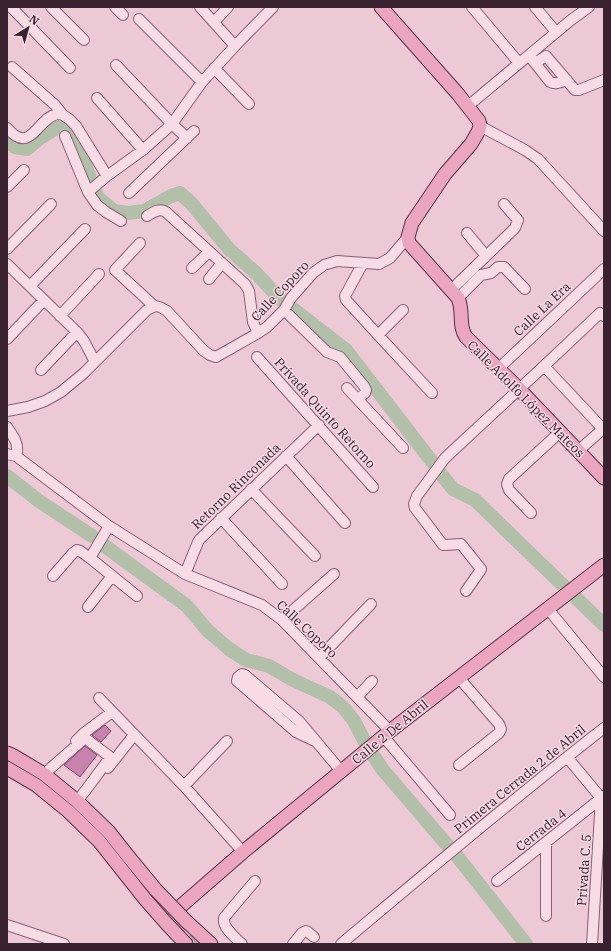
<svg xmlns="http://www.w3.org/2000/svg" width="611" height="951" font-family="'IBM Plex Serif',serif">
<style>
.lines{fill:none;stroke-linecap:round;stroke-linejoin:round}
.river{stroke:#b2c0aa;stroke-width:14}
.building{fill:#c782ae;stroke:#84466f}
.major-tunnel{stroke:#c8a7b4;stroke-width:13;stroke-dasharray:13 6;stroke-linecap:butt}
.minor-casing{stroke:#875f74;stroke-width:12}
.major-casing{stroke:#553347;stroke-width:15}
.minor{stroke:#f7dce6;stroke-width:10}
.major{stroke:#eba5bf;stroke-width:13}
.major-bridge-casing{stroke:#553347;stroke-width:15;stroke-linecap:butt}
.major-bridge{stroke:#eba5bf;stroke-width:13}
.labels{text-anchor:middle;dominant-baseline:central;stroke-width:3;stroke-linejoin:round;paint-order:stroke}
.street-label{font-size:13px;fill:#39212f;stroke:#f4d8e2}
</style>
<rect width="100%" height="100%" fill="#ecc9d5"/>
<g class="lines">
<path class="river" d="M7 140 15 147 27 149 40 138 56 128 66 127 78 145 91 181
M96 193 98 198 114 211 128 213 144 211 171 196 180 193 192 204 229 249 256 273 279 298 346 350 433 463
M441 474 453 489 475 500 604 625
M7 476 39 501 92 536
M102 544 187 606 207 630 229 649 246 660 269 666 293 680 330 697 343 707 354 721 366 744
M371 752 383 770 448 846
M457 856 526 944"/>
</g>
<path class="building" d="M105 725 111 731 101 742 92 735Z
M85 746 97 755 80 777 64 765Z"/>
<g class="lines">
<path class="major-tunnel" d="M182 905C177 911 173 913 176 921L198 944"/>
<g class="minor-casing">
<path id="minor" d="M11 7 70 68
M51 7 84 40
M115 7 123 15
M200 7 235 46
M472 7 519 63
M535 7 556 32
M139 19 202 82
M214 22 228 7
M531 58 550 82C556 85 561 82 567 80
M535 63 543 58 546 56 575 90H579L604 80
M116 65 172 124 187 138
M12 67 55 105 63 115 69 119 76 126 107 176
M214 68 249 104
M97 98 143 150
M468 106 571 20 589 7
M480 126 525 150 538 159 604 231
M7 128C31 156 37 118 57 114 59 114 61 114 63 115
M65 136 88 192 97 205 106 212 121 221
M7 187 24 170
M88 192 107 176 143 150 172 124 202 82 235 46 273 7
M129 193 194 131
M147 216C154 212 159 208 166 212L245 284 249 291 253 322 258 333
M467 233 486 256
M140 243 115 270 154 306
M7 249 51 204
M363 263 345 296 346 300 378 335 432 393
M7 264 77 332 84 341 95 362
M192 268 209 252
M209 279 222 263
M30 286 85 229
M451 290 515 228 518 220 504 204
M458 298 481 275 491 273 498 267H504L525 289
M284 310 327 352 340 357 364 386 366 390 365 393 358 399
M60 316 99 274
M378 335 403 310
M7 339 44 300
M257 357 373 487
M544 366 603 429
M498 369 604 269
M41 370 77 332
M347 388 403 448
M7 411 28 407 45 401 61 392 84 373 147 310C156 305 158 305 167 311L204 351 210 355 216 357 258 333 267 327 284 310 291 298 313 273 324 265 337 261 379 264 390 258 408 237
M7 427C13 436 20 444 16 456
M578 451 604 428
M7 454 16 456 109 526 185 574 262 605 282 620 390 731
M286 456 345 523
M251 489 315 556
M531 513 509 490 507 484 509 479 560 432
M221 518 282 584
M90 558 109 526
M185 574 198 542 200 539 319 425
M53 576 73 553 77 550 80 551 90 558 137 596
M466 591 480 571 481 569 461 544 445 545H443L415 508 414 504 417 496 445 458 544 366 598 315 600 313 604 316
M88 607 112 576
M548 609 604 677
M282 620 334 574
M319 658 371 604
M459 678 499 724 501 729 499 733 459 765
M357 697 372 681
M99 698 184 786 243 852
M383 736 450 815
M76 741 84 733 112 712
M317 742 296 732 237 681 238 677 242 674 245 675 299 721 341 771
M567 757 601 798
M108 768 134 735
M44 774 85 738 109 756V759C98 773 89 787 77 801
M184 786 227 741
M546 843V916
M497 881 604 796
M7 925 64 944
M242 944C236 938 222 928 224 918 225 916 227 915 228 913L255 881
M293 944 302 933 306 931 308 932 314 937
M341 944C428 871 514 798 604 728
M592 944 601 798"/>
</g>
<g class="major-casing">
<path id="major" d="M381 7 458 94 476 117 479 121 480 126 478 132 471 144 445 174 412 223 408 237 409 243 458 298C464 311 458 326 466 337L519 389 604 478
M7 753 12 755 44 774 77 801 109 832 128 856 156 890
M7 768 36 785 68 811 99 841 145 899 167 924 186 944
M182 905 243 852 390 731 604 565
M186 921 211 944"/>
</g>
<use href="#minor" class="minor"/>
<use href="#major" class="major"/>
<g class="major-bridge-casing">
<path id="major-bridge" d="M156 890 186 921"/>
</g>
<use href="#major-bridge" class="major-bridge"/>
</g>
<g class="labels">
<g class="street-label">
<text transform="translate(280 291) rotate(-47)">Calle Coporo</text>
<text transform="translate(542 309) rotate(-43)">Calle La Era</text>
<text transform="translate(526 399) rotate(45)">Calle Adolfo López Mateos</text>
<text transform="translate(325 413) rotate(48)">Privada Quinto Retorno</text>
<text transform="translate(236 486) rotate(-44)">Retorno Rinconada</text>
<text transform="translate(307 629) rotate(43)">Calle Coporo</text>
<text transform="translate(390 732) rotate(-39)">Calle 2 De Abril</text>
<text transform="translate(520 779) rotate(-39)">Primera Cerrada 2 de Abril</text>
<text transform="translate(541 830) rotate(-38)">Cerrada 4</text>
<text transform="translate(584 870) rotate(-86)">Privada C. 5</text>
</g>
</g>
<rect width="611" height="951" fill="none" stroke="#39212f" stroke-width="16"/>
<g transform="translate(28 28) rotate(37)" stroke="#f4d8e2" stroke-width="3" paint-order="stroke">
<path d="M0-3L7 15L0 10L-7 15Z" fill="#39212f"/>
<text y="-6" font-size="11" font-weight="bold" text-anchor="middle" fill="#39212f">N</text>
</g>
</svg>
